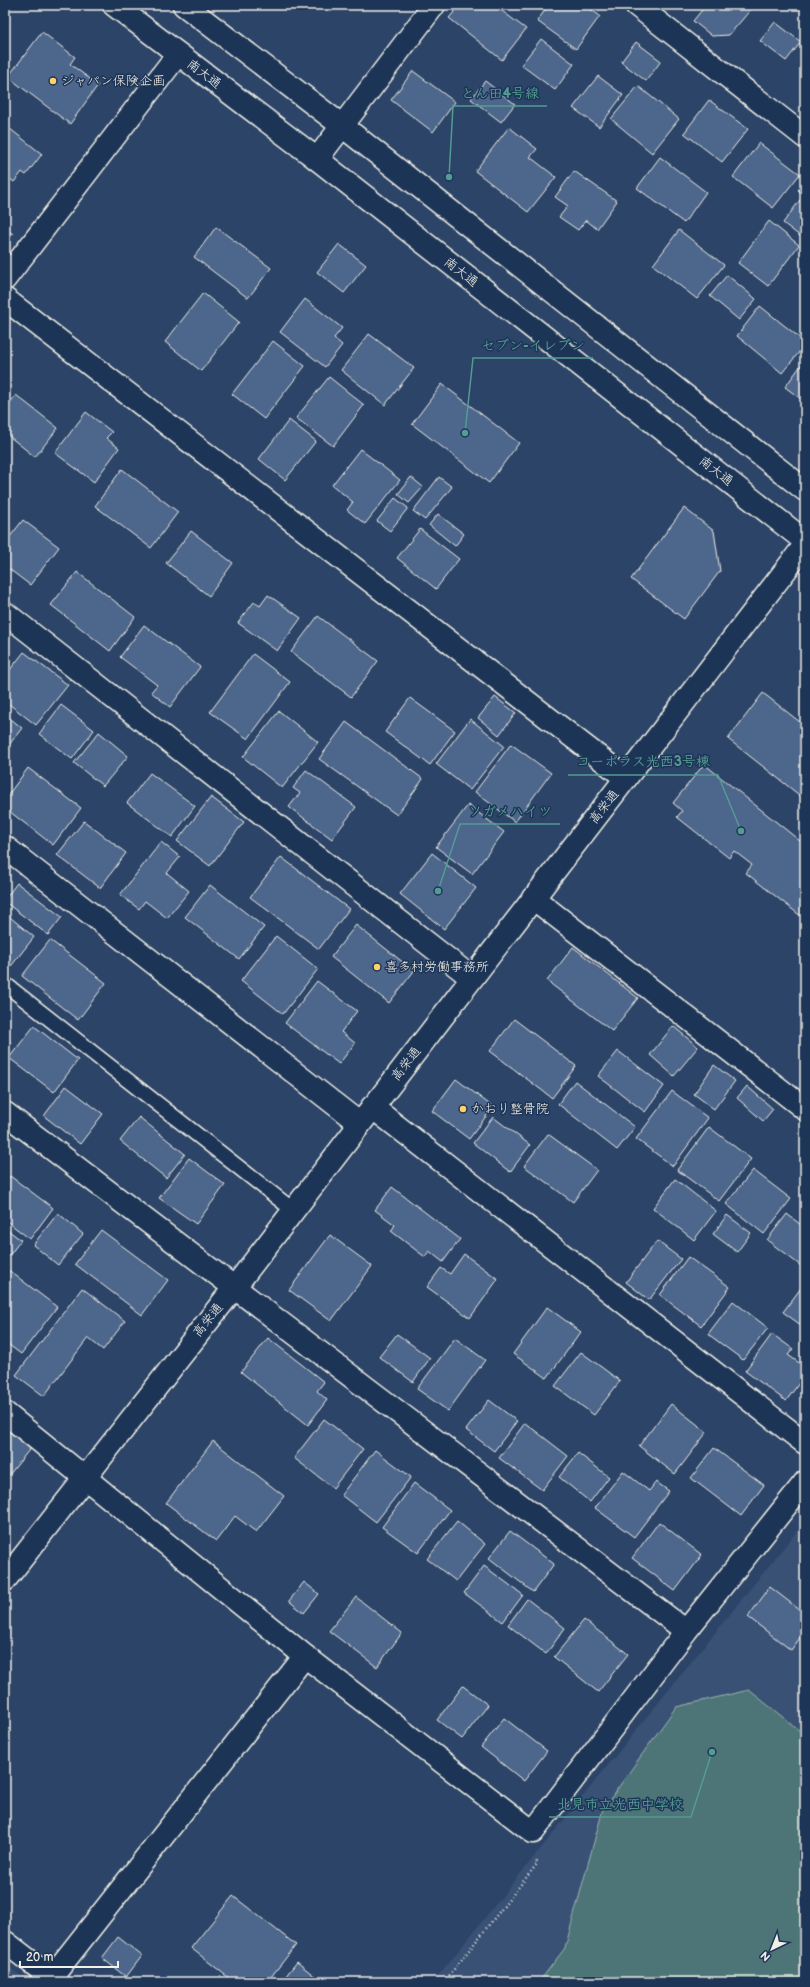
<svg xmlns="http://www.w3.org/2000/svg" width="810" height="1987" font-family="'Balsamiq Sans','Klee One',sans-serif">
<style>
.built{fill:#395174}
.green{fill:#4d7477;stroke:#a0b2b0}
.building{fill:#4d668c;stroke:#f4f1e8}
.lines{fill:none;stroke-linecap:round;stroke-linejoin:round}
.lane-casing{stroke:#f4f1e8;stroke-width:17}
.street-casing{stroke:#f4f1e8;stroke-width:25}
.secondary-casing{stroke:#f4f1e8;stroke-width:25}
.path{stroke:#f4f1e8;stroke-width:2.5;stroke-dasharray:1 3;stroke-linecap:butt}
.lane{stroke:#1d3557;stroke-width:14}
.street{stroke:#1d3557;stroke-width:22}
.secondary{stroke:#1d3557;stroke-width:22}
.poi-dot{fill:#ffd166;stroke:#1d3557;stroke-width:1.5}
.labels{text-anchor:middle;dominant-baseline:central;stroke-width:3;stroke-linejoin:round;paint-order:stroke}
.street-label{font-size:13px;fill:#f4f1e8;stroke:#1d3557}
.poi-label{font-size:13px;fill:#f4f1e8;stroke:#1d3557;text-anchor:start}
.leader{fill:none;stroke:#549b93;stroke-width:1.5}
.callout-dot{fill:#549b93;stroke:#1d3557;stroke-width:1.5}
.callout-label{font-size:14px;text-anchor:middle;font-weight:bold;fill:#549b93;stroke:#1d3557;stroke-width:3;stroke-linejoin:round;paint-order:stroke}
</style>
<rect width="100%" height="100%" fill="#2b4467"/>
<filter id="ink" filterUnits="userSpaceOnUse"><feTurbulence type="fractalNoise" baseFrequency=".025" numOctaves="2"/><feDisplacementMap in="SourceGraphic" scale="8" xChannelSelector="R" yChannelSelector="G"/><feConvolveMatrix kernelMatrix="1 2 1 2 8 2 1 2 1" color-interpolation-filters="sRGB"/></filter>
<g filter="url(#ink)">
<path class="built" d="M805 1521V1982H433Z
M5 1964 29 1982H5Z"/>
<path class="green" d="M749 1690 805 1735V1982H539L565 1948 603 1809 676 1707Z"/>
<path class="building" d="M460 5H494L526 29 502 60 449 18Z
M549 5H585L600 16 576 49 537 21Z
M706 5H750L753 7 729 35 712 36 693 21Z
M775 22 801 42 786 61 760 41Z
M42 32 75 57 70 64 98 85 70 124 8 77Z
M541 39 574 64 555 90 521 65Z
M636 42 661 61 646 81 621 62Z
M413 71 455 102 433 132 391 100Z
M598 76 623 95 599 127 573 108Z
M485 81 515 104 501 122 471 99Z
M638 86 679 119 652 153 611 119Z
M709 100 748 129 722 162 684 133Z
M5 125 42 154 26 175 22 172 14 182 5 175Z
M509 127 537 149 530 157 556 177 528 212 475 171Z
M759 143 800 174 773 208 733 177Z
M660 157 706 192 684 223 637 188Z
M574 171 617 201 597 229 586 220 578 230 559 217 568 206 555 197Z
M805 181V196L798 190Z
M800 200 805 204V240L783 223Z
M769 221 799 245 768 286 738 263Z
M216 227 271 268 248 298 194 257Z
M5 228 13 234 5 243Z
M679 230 724 265 697 299 653 265Z
M339 244 366 265 344 293 317 272Z
M727 275 756 299 739 320 710 296Z
M203 293 239 322 201 371 165 342Z
M305 299 342 328 334 338 342 345 325 367 280 332Z
M760 306 805 342V345L782 373 737 336Z
M369 334 414 368 385 405 341 370Z
M273 341 305 366 264 419 232 394Z
M805 360V402L785 387Z
M329 377 364 405 333 446 296 418Z
M442 384 519 443 489 483 412 424Z
M16 395 58 428 35 457 5 433V409Z
M86 412 112 432 106 438 119 448 94 482 55 453Z
M289 420 316 441 285 480 259 459Z
M360 449 400 480 365 524 347 510 353 502 332 485Z
M122 469 178 512 151 548 95 506Z
M411 477 423 487 409 503 398 494Z
M439 477 452 487 425 520 413 511Z
M395 498 408 508 390 531 377 521Z
M684 508 714 531 720 571 684 619 631 579Z
M438 514 464 534 455 546 429 525Z
M23 520 59 547 30 585 5 566V543Z
M420 529 459 559 436 589 397 558Z
M191 531 233 563 209 596 166 563Z
M77 572 135 617 110 651 51 605Z
M268 595 301 618 277 651 238 623 254 602 260 606Z
M318 616 378 661 351 697 291 652Z
M144 625 200 667 170 707 151 692 157 685 120 657Z
M24 652 68 685 36 725 5 701V676Z
M253 654 290 682 248 739 210 712Z
M763 693 805 726V796L803 798 728 739Z
M495 697 516 713 499 735 478 718Z
M410 698 455 731 430 765 385 732Z
M61 705 94 730 72 759 39 734Z
M279 711 318 742 282 788 243 757Z
M5 714 22 728 5 750Z
M470 719 504 746 470 790 436 764Z
M346 722 423 779 397 815 319 759Z
M99 732 128 756 103 786 74 763Z
M511 744 551 773 515 822 475 792Z
M704 764 805 845V913L802 917 746 873 752 865 734 851 729 858 677 817 682 811 673 803Z
M28 768 81 808 53 845 5 808V799Z
M306 770 356 807 332 839 289 807 300 793 293 788Z
M150 773 195 806 172 837 127 803Z
M211 797 244 822 210 866 177 841Z
M468 805 504 832 472 874 436 847Z
M84 821 126 853 100 888 57 855Z
M161 842 180 857 167 873 189 891 167 918 145 901 139 909 120 895Z
M432 853 476 888 444 929 400 894Z
M281 857 349 909 319 949 250 897Z
M17 883 62 917 48 935 5 902V899Z
M210 885 264 927 239 959 185 917Z
M5 913 34 937 8 970 5 967Z
M356 925 414 971 389 1003 331 957Z
M276 936 318 969 283 1014 241 981Z
M50 940 106 983 78 1020 22 976Z
M573 947 638 998 612 1031 547 981Z
M317 981 357 1011 341 1032 355 1043 339 1064 285 1023Z
M514 1019 576 1066 552 1098 490 1051Z
M34 1026 78 1060 54 1092 9 1058Z
M673 1026 698 1047 674 1076 650 1055Z
M5 1038 11 1043 5 1051Z
M618 1051 664 1086 645 1112 598 1076Z
M714 1065 735 1081 714 1109 694 1094Z
M456 1079 493 1107 469 1139 432 1111Z
M575 1081 635 1127 617 1150 558 1104Z
M66 1086 103 1114 80 1144 44 1116Z
M747 1086 773 1109 763 1121 737 1098Z
M672 1091 708 1118 673 1166 636 1139Z
M139 1117 185 1154 166 1178 120 1141Z
M493 1117 530 1145 510 1172 473 1143Z
M709 1127 751 1159 719 1201 677 1170Z
M548 1134 597 1170 573 1202 524 1166Z
M189 1158 225 1185 196 1224 159 1198Z
M753 1170 791 1199 764 1234 726 1204Z
M10 1176 53 1208 30 1239 5 1220V1182Z
M675 1179 716 1211 694 1240 653 1208Z
M392 1187 460 1239 443 1262 429 1251 425 1257 391 1231 395 1225 375 1210Z
M58 1213 83 1234 58 1265 33 1245Z
M787 1214 805 1228V1261L801 1266 767 1240Z
M727 1215 751 1233 737 1252 713 1234Z
M5 1228 21 1240 5 1261Z
M101 1230 168 1280 142 1315 75 1264Z
M330 1235 372 1266 331 1321 289 1290Z
M657 1241 681 1259 649 1300 626 1282Z
M464 1254 498 1279 470 1318 427 1287 441 1268 450 1274Z
M688 1257 730 1287 701 1326 660 1295Z
M7 1269 57 1307 21 1354 5 1342V1272Z
M82 1288 125 1321 103 1350 88 1338 44 1396 16 1375Z
M801 1288 805 1291V1328L783 1312Z
M733 1301 768 1328 743 1360 708 1334Z
M547 1307 581 1332 547 1378 513 1354Z
M397 1334 430 1358 413 1382 379 1357Z
M772 1334 793 1349 788 1355 805 1367V1375L786 1401 745 1371Z
M268 1338 324 1382 317 1391 327 1400 308 1425 241 1372Z
M455 1338 485 1360 448 1411 417 1389Z
M581 1352 620 1381 594 1415 555 1386Z
M489 1400 517 1421 494 1451 466 1430Z
M671 1404 707 1432 675 1474 639 1446Z
M324 1419 363 1449 333 1488 294 1458Z
M525 1423 568 1456 542 1490 499 1458Z
M5 1424 33 1445 5 1480Z
M213 1441 284 1496 256 1532 235 1516 216 1541 166 1503Z
M714 1448 764 1485 741 1516 691 1478Z
M375 1450 411 1477 376 1522 341 1495Z
M578 1453 609 1477 590 1502 559 1477Z
M623 1471 649 1491 656 1482 669 1491 634 1537 595 1508Z
M414 1483 450 1510 418 1553 382 1527Z
M457 1521 485 1544 456 1581 427 1559Z
M659 1522 702 1555 675 1591 632 1558Z
M510 1531 554 1564 533 1592 489 1558Z
M484 1566 523 1595 503 1622 464 1593Z
M304 1582 319 1594 304 1613 289 1601Z
M770 1587 805 1614V1631L791 1650 748 1617Z
M356 1597 402 1633 377 1667 329 1631Z
M527 1599 565 1628 546 1654 508 1625Z
M584 1620 628 1654 598 1692 554 1657Z
M463 1686 488 1705 462 1739 437 1720Z
M504 1718 547 1751 524 1781 481 1747Z
M233 1896 296 1945 267 1982H234L191 1948Z
M118 1937 142 1956 126 1977 102 1958Z
M297 1962 322 1982H281Z"/>
<g class="lines">
<g class="lane-casing">
<path id="lane" d="M5 984 293 1210"/>
</g>
<g class="street-casing">
<path id="street" d="M636 5 805 137
M317 159 434 5
M5 279 178 54
M5 299 626 778
M5 613 472 978
M5 847 359 1123
M533 898 805 1109
M372 1107 805 1443
M5 1113 686 1631
M5 1413 305 1656 533 1832 686 1631 805 1482
M5 1942 57 1982
M51 1978 305 1656"/>
</g>
<g class="secondary-casing">
<path id="secondary" d="M114 5 317 159 805 541
M184 5 341 125 805 490
M5 1580 234 1288 805 545"/>
</g>
<path class="path" d="M444 1982 537 1864 536 1860"/>
<use href="#lane" class="lane"/>
<use href="#street" class="street"/>
<use href="#secondary" class="secondary"/>
</g>
</g>
<g class="poi-dot">
<circle cx="53" cy="81" r="4"/>
<circle cx="377" cy="967" r="4"/>
<circle cx="463" cy="1109" r="4"/>
</g>
<g class="labels">
<g class="street-label">
<text transform="translate(204 74) rotate(37)">南大通</text>
<text transform="translate(461 272) rotate(38)">南大通</text>
<text transform="translate(716 471) rotate(38)">南大通</text>
<text transform="translate(604 807) rotate(-52)">高栄通</text>
<text transform="translate(406 1064) rotate(-52)">高栄通</text>
<text transform="translate(208 1320) rotate(-51)">高栄通</text>
</g>
<g class="poi-label">
<text x="61" y="81">ジャパン保険企画</text>
<text x="385" y="967">喜多村労働事務所</text>
<text x="471" y="1109">かおり整骨院</text>
</g>
</g>
<path class="leader" d="M449 177L453 106H547M465 433L473 358H593M741 831L718 775H568M438 891L460 824H560M712 1752L691 1817H549"/>
<g class="callout-dot">
<circle cx="449" cy="177" r="4"/>
<circle cx="465" cy="433" r="4"/>
<circle cx="741" cy="831" r="4"/>
<circle cx="438" cy="891" r="4"/>
<circle cx="712" cy="1752" r="4"/>
</g>
<g class="callout-label">
<text x="500" y="98">とん田4号線</text>
<text x="533" y="350">セブン-イレブン</text>
<text x="643" y="766">コーポラス光西3号棟</text>
<text x="510" y="816">ソガメハイツ</text>
<text x="620" y="1809">北見市立光西中学校</text>
</g>
<rect width="810" height="1987" fill="none" stroke="#1d3557" stroke-width="20"/>
<rect x="10" y="10" width="790" height="1967" fill="none" stroke="#f4f1e8" stroke-width="1.5" filter="url(#ink)"/>
<g transform="translate(772 1949) rotate(223)" stroke="#1d3557" stroke-width="3" paint-order="stroke">
<path d="M0-3L7 15L0 10L-7 15Z" fill="#f4f1e8"/>
<text y="-6" font-size="11" font-weight="bold" text-anchor="middle" fill="#f4f1e8">N</text>
</g>
<path d="M20 1961v6h98v-6" fill="none" stroke="#f4f1e8" stroke-width="2"/>
<text x="26" y="1961" font-size="12" fill="#f4f1e8" stroke="#1d3557" stroke-width="3" paint-order="stroke">20 m</text>
</svg>
